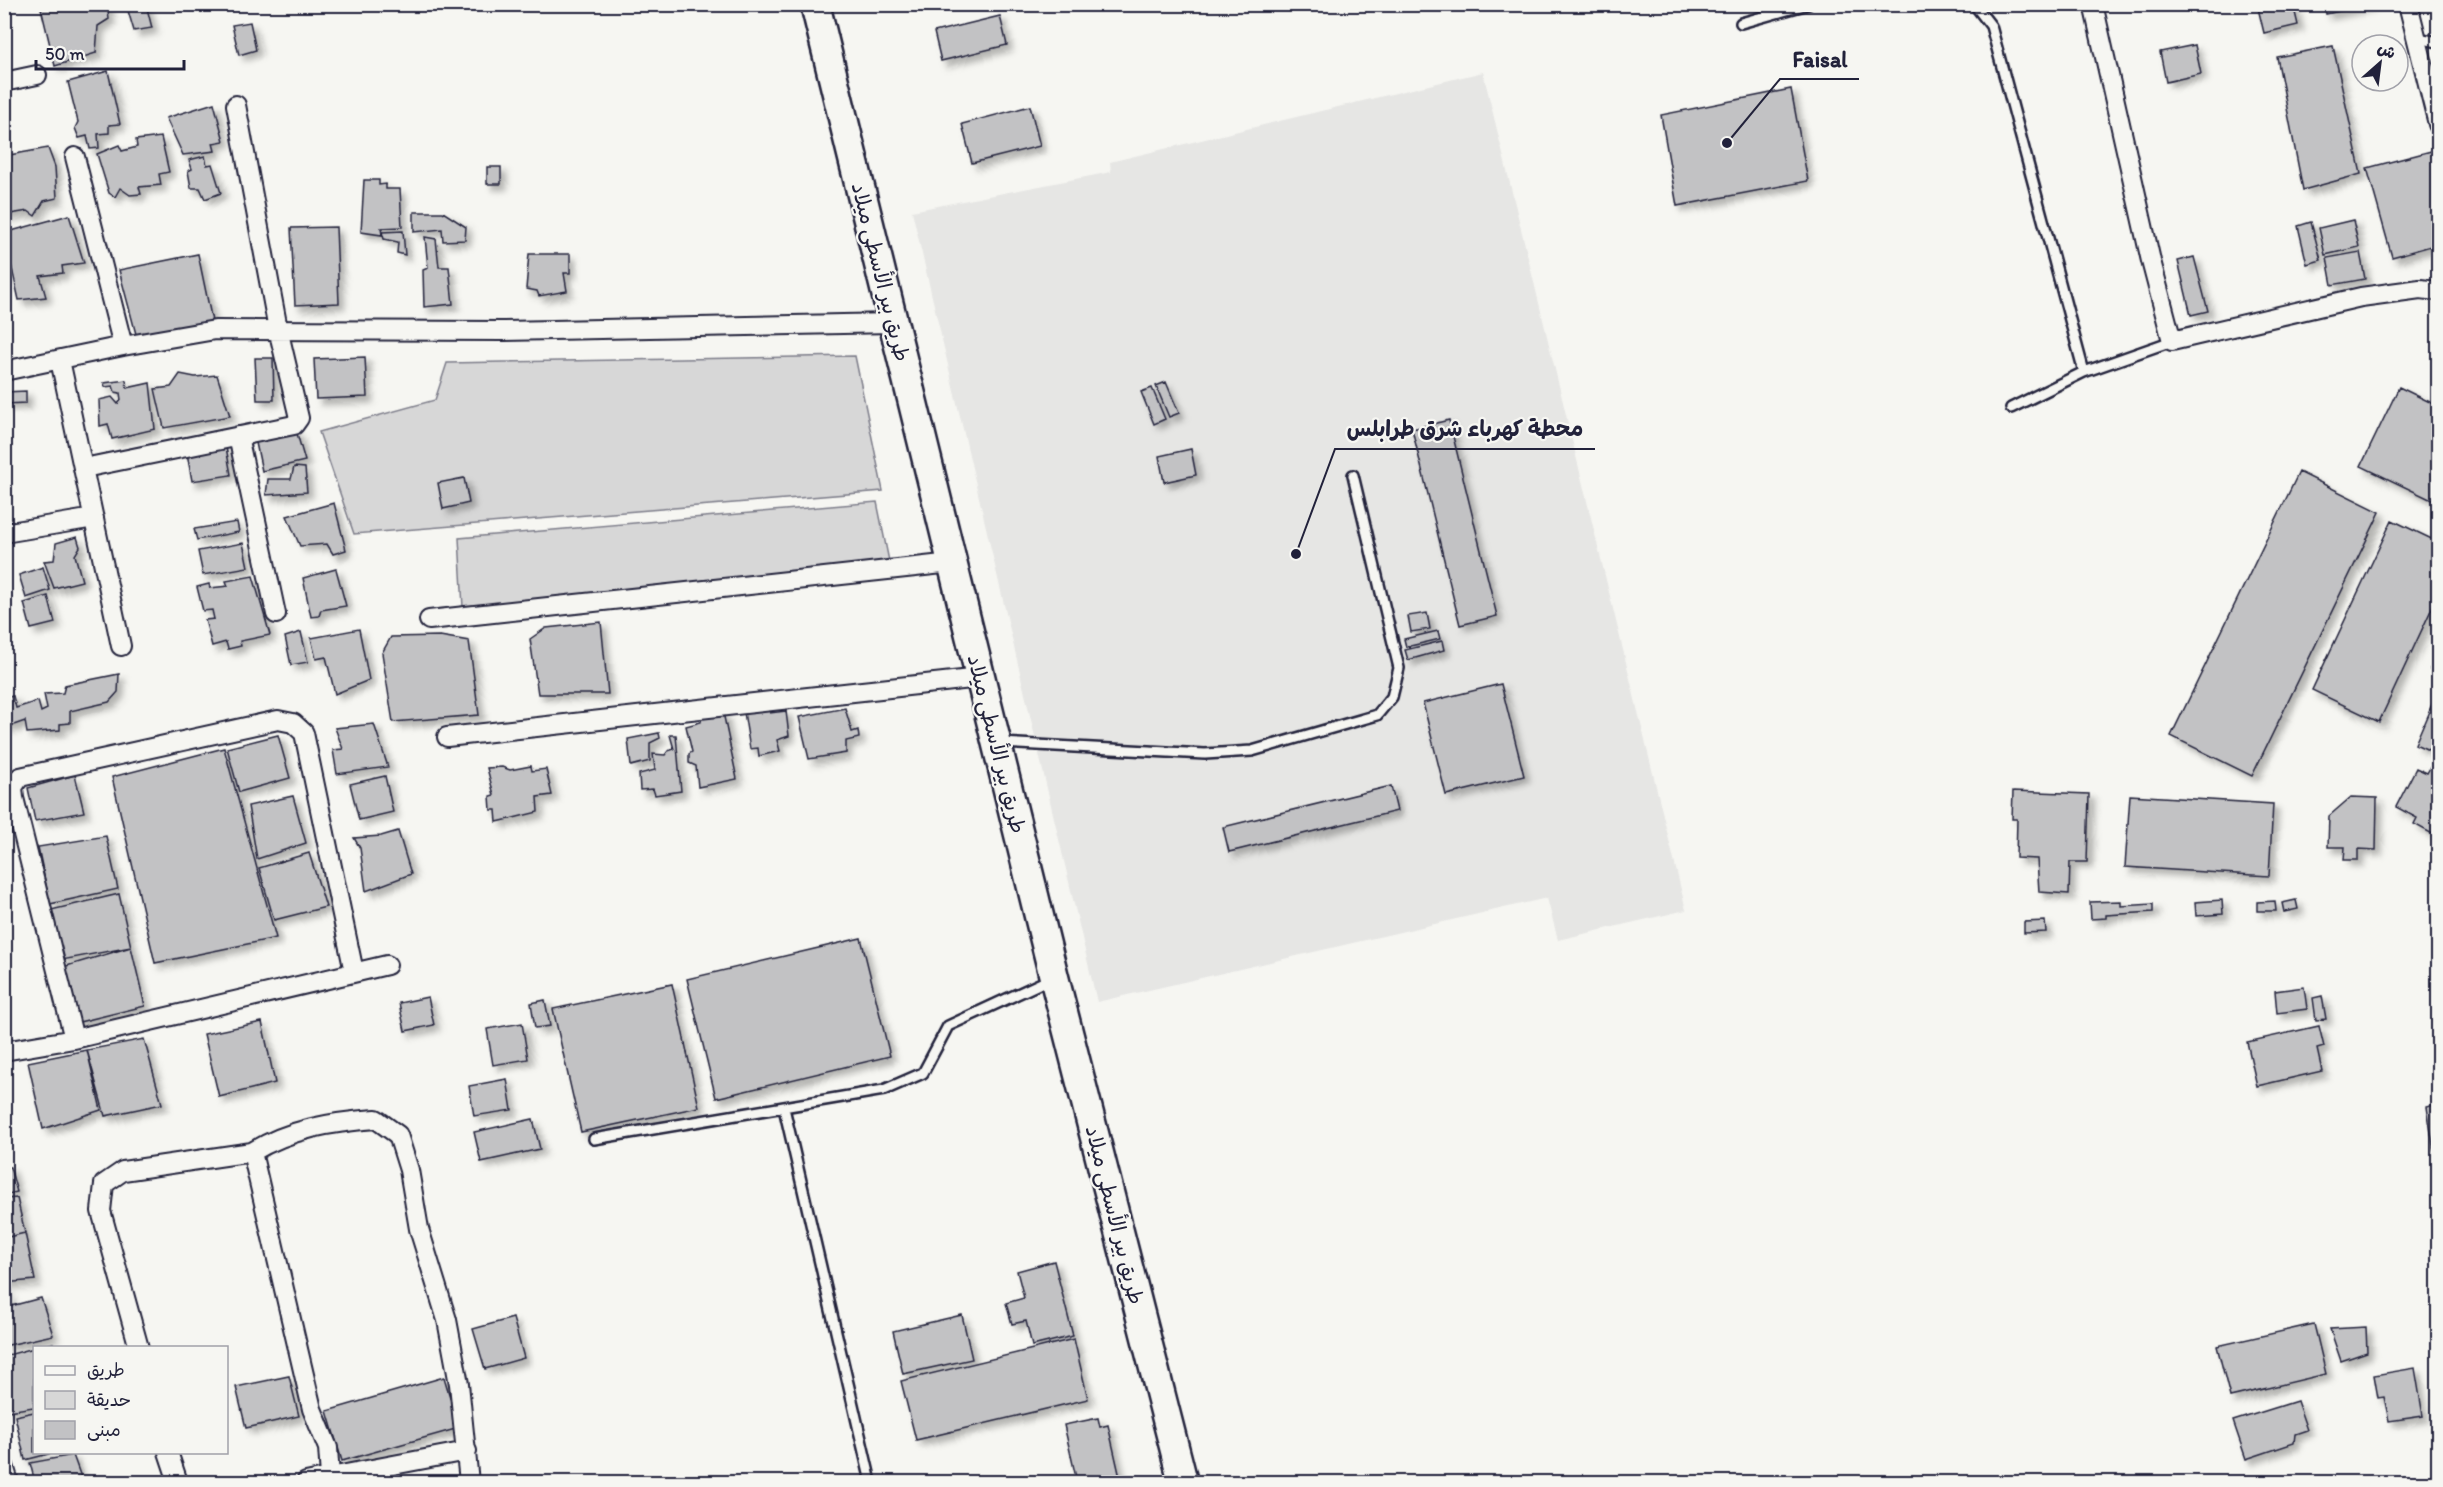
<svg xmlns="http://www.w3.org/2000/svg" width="2443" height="1487" font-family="Itim,'Playpen Sans Arabic',sans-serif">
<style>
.built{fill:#e6e6e4}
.green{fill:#d7d7d7;stroke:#7c7c89;stroke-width:1.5}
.building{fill:#c2c2c4;stroke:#22223b;stroke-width:1.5;filter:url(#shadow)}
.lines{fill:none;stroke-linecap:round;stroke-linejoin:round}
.lane-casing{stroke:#22223b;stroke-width:14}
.street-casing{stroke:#22223b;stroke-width:22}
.primary-casing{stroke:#22223b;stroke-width:33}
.lane{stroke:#f6f6f2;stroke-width:9}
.street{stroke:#f6f6f2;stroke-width:18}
.primary{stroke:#f6f6f2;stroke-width:28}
.labels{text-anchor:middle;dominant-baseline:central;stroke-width:4.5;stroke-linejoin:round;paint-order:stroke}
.street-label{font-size:21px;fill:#22223b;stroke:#f6f6f2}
.leader{fill:none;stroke:#22223b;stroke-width:2}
.callout-dot{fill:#22223b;stroke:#f6f6f2;stroke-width:2}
.callout-label{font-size:22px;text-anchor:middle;font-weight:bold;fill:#22223b;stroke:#f6f6f2;stroke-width:4.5;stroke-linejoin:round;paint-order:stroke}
</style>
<defs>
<filter id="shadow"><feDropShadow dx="5.5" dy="5.5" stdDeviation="3" flood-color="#0004"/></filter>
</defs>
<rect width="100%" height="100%" fill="#f6f6f2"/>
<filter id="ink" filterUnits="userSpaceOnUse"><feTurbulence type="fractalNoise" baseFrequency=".0167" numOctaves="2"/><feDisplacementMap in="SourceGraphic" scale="12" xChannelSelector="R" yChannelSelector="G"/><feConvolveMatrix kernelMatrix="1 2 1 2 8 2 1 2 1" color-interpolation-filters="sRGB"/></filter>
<g filter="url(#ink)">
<path class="built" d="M1483 72 1686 910 1558 940 1547 898 1097 1002 912 211 1111 172 1110 162Z"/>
<path class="green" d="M855 356 883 491 354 534 319 432 435 400 447 363Z
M877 502 890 566 463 607 459 538Z"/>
<path class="building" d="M40 4H107L109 19 98 26 96 53 55 66Z
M126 4H146L152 28 134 31Z
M2257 4H2293L2298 25 2264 33Z
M2324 4H2371L2326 14Z
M1000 16 1007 45 941 61 934 32Z
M250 22 256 50 239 55 232 25Z
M2195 45 2201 74 2166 82 2160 52Z
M2333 46 2361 174 2303 190 2277 57Z
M108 71 120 124 109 125V133L98 134 99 148 90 149 87 136 79 138 75 128 78 122 68 82Z
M1791 89 1808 181 1677 206 1661 115Z
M214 103 224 141 213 143 215 151 183 155 166 118Z
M1030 106 1040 146 972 163 962 124Z
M161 137 169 172 159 174 161 185 139 187 141 194 130 195 120 188 115 197 109 193 97 154 119 145 122 151 137 147 136 140Z
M48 148 55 167 57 198 44 201 35 216 28 211 4 215V156Z
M2435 150 2438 163V244L2392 257 2367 168Z
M205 156 207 165 212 164 221 193 205 199 200 188H191L188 171 192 169 189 160Z
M487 167H501V184H487Z
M364 180H379V185L386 184V189H400L402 227 381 228 382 235 361 232Z
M414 212H443L466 227 465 240 443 241 442 229 414 232Z
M69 215 84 263 62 266 63 273 40 276 46 297 19 300 4 233Z
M2353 220 2359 247 2325 255 2319 228Z
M2311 222 2321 260 2307 264 2298 226Z
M336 227 339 303 295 305 291 228Z
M403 231 405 255 397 253 398 242 384 239 382 232Z
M425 237 436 239 439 267H449L453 304 424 307 423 270 428 268Z
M2360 252 2365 279 2332 285 2327 258Z
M198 254 213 326 137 338 119 270Z
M529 254H570V273H564L567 291 539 296 537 291 526 289Z
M2194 257 2208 311 2191 315 2178 261Z
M365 357 367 397 316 399 314 359Z
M255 358H273L274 400H257Z
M180 374 195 377 217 375 230 416 164 428 155 389 171 387Z
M126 380 127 388 150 383 155 429 112 439 108 424 100 426 99 400 112 397 118 404 121 400 120 393 115 392 113 386 105 387 104 383Z
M1166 382 1179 413 1169 417 1156 386Z
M2399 387 2438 406V503L2361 466Z
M1152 388 1165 419 1154 424 1141 392Z
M26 391V403L4 404V392Z
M1449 420 1497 616 1460 625 1412 429Z
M296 430 305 461 262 471 255 438Z
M226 447 231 475 192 481 187 453Z
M1191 449 1196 475 1164 482 1159 456Z
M294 467 305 468 307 492 266 495 268 479H291Z
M2299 472 2380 512 2252 776 2171 736Z
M464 478 469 503 443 509 438 483Z
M334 503 346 550 333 554 327 544 300 546 287 516Z
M2392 520 2438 542V595L2379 722 2312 690Z
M237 522 239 532 197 540 194 529Z
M77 537 80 547 75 555 82 581 54 588 44 561 54 560 56 543Z
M243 543 248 567 203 575 198 551Z
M43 567 50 590 26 598 19 575Z
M336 569 346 606 321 610 319 616 311 617 303 578Z
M253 576 270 635 240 641 241 646 228 649 226 642 212 646 205 620 214 619 212 610 203 611 197 587 209 584 210 588 228 586 226 581Z
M48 596 55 623 31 629 24 603Z
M1427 613 1430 629 1411 632 1408 616Z
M601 622 608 694H538L530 639 546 628Z
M359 629 369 680 335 694 326 657 316 659 311 638Z
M1438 631 1440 639 1406 647 1404 639Z
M301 632 308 662 291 665 285 637Z
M440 636 469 641 479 715 393 722 382 653 391 637Z
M1442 641 1444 650 1408 660 1405 650Z
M2438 651V673L2430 669Z
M119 674 118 692 109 702 70 711V723L60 724V730L27 733 25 721 11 726 4 725V698L13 696 16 708 38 701 41 712 47 709 44 694 63 693 65 685Z
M1501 684 1524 776 1446 795 1423 703Z
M2438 690V754L2415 744Z
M769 708 770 713 786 711 789 736 777 740 780 751 759 756 758 748 750 749 744 712Z
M845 708 852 732 858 730 859 738 846 741V753L809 759 799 717Z
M723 712 737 779 698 787 696 766 689 763V754L692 752 686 726 701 722 702 715Z
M374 724 388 767 337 774 333 750 343 749 335 728Z
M659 733 660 738 650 743V761L631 766 628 739Z
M278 735 290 778 239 792 227 748Z
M670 735H676L681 791 655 795 653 789 640 790 639 774 655 770 653 754 665 755 668 751 674 749Z
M224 748 276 938 155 963 112 777Z
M531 766 532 771 546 769 552 795 537 797 538 812 497 822 496 810H491L490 796 494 795 487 768 502 767 510 770Z
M2431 766 2438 770V837L2414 824 2417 818 2396 807 2416 768 2427 773Z
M75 775 84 812 35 821 28 788Z
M385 776 393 812 359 820 350 784Z
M1391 786 1397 811 1229 852 1223 827Z
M2013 791 2089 794 2087 862H2070L2069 894 2039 892 2037 859 2016 858 2017 819H2012Z
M2130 795 2273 804 2269 876 2125 867Z
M293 796 306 843 257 859 248 806Z
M2351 797 2377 798 2376 850 2358 849V860H2344L2345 847H2328L2329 816Z
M398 831 411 874 366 891 360 848 354 838 381 836Z
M106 836 118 889 50 904 38 847Z
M309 853 326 907 274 920 259 868Z
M119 894 131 947 62 960 51 910Z
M2222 900 2223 914 2196 916 2195 902Z
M2296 900 2298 909 2284 912 2282 903Z
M2121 901V906L2153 904V912L2106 915V918L2091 919 2090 902Z
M2275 901 2276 911H2257V902Z
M2045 921 2046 932 2024 933V922Z
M861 938 890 1056 716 1098 687 979Z
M131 947 145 1006 75 1023 63 967Z
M672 984 699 1107 581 1132 553 1009Z
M2304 987 2307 1009 2277 1013 2275 991Z
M2322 996 2326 1019 2316 1020 2313 998Z
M428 997 434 1025 405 1031 399 1003Z
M545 1000 550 1026 535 1028 531 1003Z
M262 1022 275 1083 219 1097 204 1034Z
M522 1023 528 1059 493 1065 487 1029Z
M2319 1026 2324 1047 2317 1049 2322 1071 2257 1086 2247 1042Z
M144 1039 162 1104 105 1116 87 1050Z
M87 1050 101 1110 43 1129 28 1062Z
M507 1079 512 1110 474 1116 469 1086Z
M2438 1104V1172H2437L2427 1107Z
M533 1119 540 1149 481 1162 474 1132Z
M4 1167H10L17 1192 4 1195Z
M17 1198 25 1233 4 1238V1199Z
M25 1233 35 1280 4 1283V1238Z
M1054 1261 1073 1336 1032 1346 1026 1321 1012 1324 1006 1303 1024 1298 1017 1271Z
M6 1287 11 1306 41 1298 53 1335 4 1346Z
M962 1315 972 1359 903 1374 893 1331Z
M513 1318 524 1358 485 1369 473 1329Z
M2314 1324 2326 1374 2230 1397 2217 1346Z
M2366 1327 2367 1352 2341 1361 2330 1329Z
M1074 1339 1088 1399 916 1440 901 1381Z
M53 1343 55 1348H37Z
M34 1348V1409L33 1407 9 1411 4 1393V1356Z
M2415 1368 2423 1416 2389 1421 2384 1397 2378 1398 2374 1375Z
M289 1376 299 1416 246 1428 236 1387Z
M444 1377 459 1428 342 1461 327 1411Z
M2297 1401 2307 1430 2295 1434 2294 1443 2246 1459 2233 1421Z
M34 1412V1452H56L25 1460 15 1416Z
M1098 1418 1100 1427 1108 1425 1121 1482H1077L1064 1425Z
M73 1455 82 1480 78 1482H35L30 1463Z"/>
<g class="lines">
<g class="lane-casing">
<path id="lane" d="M1974 4 1991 26 2084 372
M1741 23 1808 4
M2418 38 2438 42
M2011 408 2084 372 2172 341
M1000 743 1205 754 1252 751 1377 715 1392 697 1399 668 1353 475
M784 1108 871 1482
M594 1139 884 1090 923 1073 948 1026 1052 978"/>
</g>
<g class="street-casing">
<path id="street" d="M2093 4 2151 261 2172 341 2361 297 2420 289 2438 291
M2408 4 2438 124
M4 82 37 75
M75 157 123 346
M60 360 121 646
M4 371 123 346 215 330 504 331 893 323
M238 436 276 614
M84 468 294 425 299 418 278 329 236 105
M4 533 94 518
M429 620 952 563
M447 737 980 678
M74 1039 14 798 13 787 20 777 278 720 293 723 304 733 354 972
M4 1051 74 1039 387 965
M252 1152 312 1409 328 1448 330 1477 306 1482
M139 1348 101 1211 104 1184 123 1171 252 1152C290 1129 332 1122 376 1119L398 1135 409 1170 419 1229 447 1320 459 1384 469 1482
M168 1452 178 1482
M4 1466 9 1482
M330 1477 467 1451"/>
</g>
<g class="primary-casing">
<path id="primary" d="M815 4 1054 977 1183 1482"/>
</g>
<use href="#lane" class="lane"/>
<use href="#street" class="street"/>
<use href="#primary" class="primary"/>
</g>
</g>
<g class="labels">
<g class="street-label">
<text transform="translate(881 272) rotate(76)">طريق بير الأسطى ميلاد</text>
<text transform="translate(997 744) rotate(76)">طريق بير الأسطى ميلاد</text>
<text transform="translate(1115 1215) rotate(76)">طريق بير الأسطى ميلاد</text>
</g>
</g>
<path class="leader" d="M1727 143L1780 79H1859M1296 554L1335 449H1595"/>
<g class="callout-dot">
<circle cx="1727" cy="143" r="6"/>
<circle cx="1296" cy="554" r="6"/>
</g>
<g class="callout-label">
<text x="1820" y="67">Faisal</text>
<text x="1465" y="436">محطة كهرباء شرق طرابلس</text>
</g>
<rect width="2443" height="1487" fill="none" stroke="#f6f6f2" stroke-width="24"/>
<rect x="12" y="12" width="2419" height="1463" fill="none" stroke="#22223b" stroke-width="2" filter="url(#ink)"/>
<rect x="33" y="1346" width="195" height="108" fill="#f6f6f2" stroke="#a1a1a9" stroke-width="1.5"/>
<rect x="45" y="1366" width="30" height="9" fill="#f6f6f2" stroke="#a1a1a9" stroke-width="1.5"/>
<text x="87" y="1376" font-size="18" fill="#22223b">طريق</text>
<rect x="45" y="1391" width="30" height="18" fill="#d7d7d7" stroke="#a1a1a9" stroke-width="1.5"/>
<text x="87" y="1406" font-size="18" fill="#22223b">حديقة</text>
<rect x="45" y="1421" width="30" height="18" fill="#c2c2c4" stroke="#a1a1a9" stroke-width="1.5"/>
<text x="87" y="1436" font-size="18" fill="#22223b">مبنى</text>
<g transform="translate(2380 63) rotate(28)"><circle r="28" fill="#f6f6f2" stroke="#a1a1a9" stroke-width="1.5"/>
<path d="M0-4.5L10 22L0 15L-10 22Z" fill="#22223b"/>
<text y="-9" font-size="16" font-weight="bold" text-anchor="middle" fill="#22223b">ش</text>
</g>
<path d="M36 60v9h148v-9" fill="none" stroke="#22223b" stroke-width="3"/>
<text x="45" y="60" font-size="18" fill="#22223b" stroke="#f6f6f2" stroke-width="4.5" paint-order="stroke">50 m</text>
</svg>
